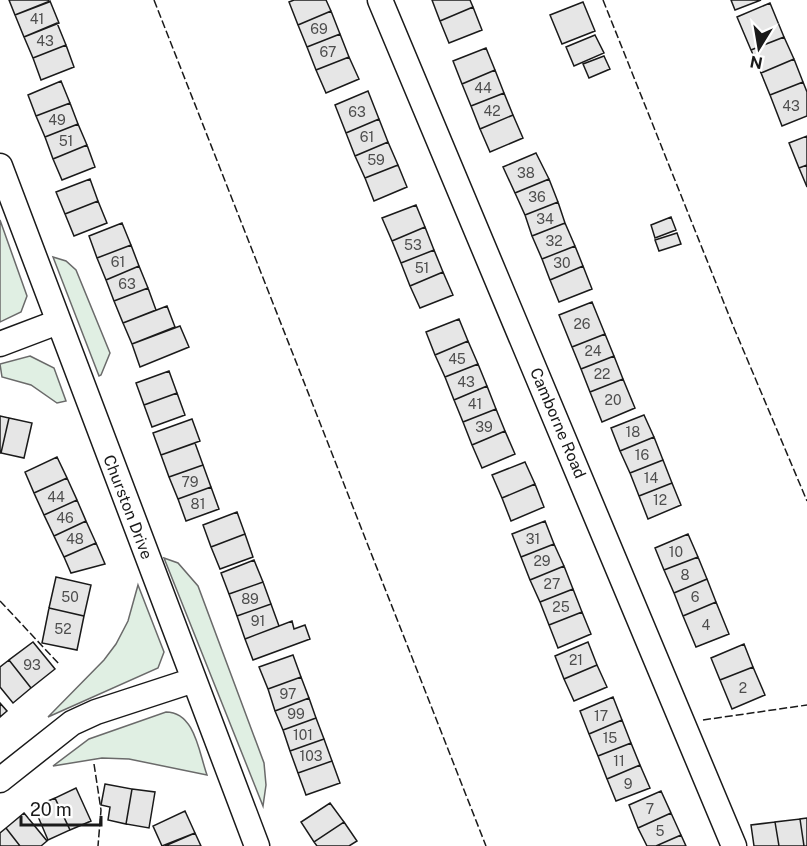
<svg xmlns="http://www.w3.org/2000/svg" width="807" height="846" font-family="'Public Sans',sans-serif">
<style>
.green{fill:#e0efe3;stroke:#6a6a6a;stroke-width:1.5}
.building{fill:#e6e6e6;stroke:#1a1a1a;stroke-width:1.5}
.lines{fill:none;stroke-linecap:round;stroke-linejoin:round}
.street-casing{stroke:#1a1a1a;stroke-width:27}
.street{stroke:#fff;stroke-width:24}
.fence{stroke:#1a1a1a;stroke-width:1.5;stroke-dasharray:8 3;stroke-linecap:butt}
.labels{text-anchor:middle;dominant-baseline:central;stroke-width:4.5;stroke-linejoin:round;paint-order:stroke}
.number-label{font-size:14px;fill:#4d4d4d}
.street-label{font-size:16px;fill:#1a1a1a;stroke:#fff}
</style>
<rect width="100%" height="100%" fill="#fff"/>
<path class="green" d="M0 220 27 296 21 312 0 322Z
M53 257 66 261 76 270 110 353 101 375 99 376Z
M30 356 54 368 66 401 57 403 31 385 2 377 0 364Z
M164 558 178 563 198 586 264 763 266 785 263 806Z
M138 585 164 652 158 668 48 717 104 660 116 644 128 621Z
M166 712C195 712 199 753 207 775L129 759 102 758 53 766 89 739Z"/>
<path class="building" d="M9 0H48L49 2 15 15Z
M294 0H326L331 11 298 25 289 2Z
M432 0H470L473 7 440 21Z
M731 0H761L735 10Z
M50 1 59 23 24 37 15 15Z
M583 2 595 31 562 44 550 15Z
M770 3 784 37 751 50 737 17Z
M473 7 482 30 449 43 440 21Z
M331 11 340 34 307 47 298 25Z
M57 23 66 45 33 58 24 37Z
M340 34 349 57 316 70 307 47Z
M595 35 604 53 574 66 566 47Z
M784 37 794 59 761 73 751 50Z
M66 45 74 67 41 80 33 58Z
M486 48 495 70 462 84 453 61Z
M604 56 610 69 589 78 583 64Z
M349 57 359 79 326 93 316 70Z
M794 59 803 82 770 95 761 73Z
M495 70 504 93 471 106 462 84Z
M61 81 70 103 36 116 28 95Z
M803 82 807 92V116L782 126 770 95Z
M368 91 379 119 346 133 335 105Z
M504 93 513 115 480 129 471 106Z
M70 103 78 124 45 137 36 116Z
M513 115 523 138 490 152 480 129Z
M379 119 388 142 355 156 346 133Z
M78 124 87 145 53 159 45 137Z
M807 136V165L799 168 789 143Z
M388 142 398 165 365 178 355 156Z
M87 145 95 167 62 180 53 159Z
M536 153 549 179 515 193 503 167Z
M398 165 407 187 374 201 365 178Z
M807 165V187L799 168Z
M90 179 98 201 65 214 56 192Z
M549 179 558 202 525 215 515 193Z
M98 201 107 223 74 236 65 214Z
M558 202 565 223 532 236 525 215Z
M416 205 425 227 392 241 382 218Z
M671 217 676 230 655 238 651 225Z
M122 223 131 245 97 258 89 236Z
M565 223 575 246 542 259 532 236Z
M425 227 434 250 401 263 392 241Z
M677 233 681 244 659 251 655 240Z
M131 245 139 266 106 280 97 258Z
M575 246 583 266 550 280 542 259Z
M434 250 443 272 410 286 401 263Z
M139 266 148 288 114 301 106 280Z
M583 266 592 289 559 302 550 280Z
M443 272 453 295 420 308 410 286Z
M148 288 156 310 123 323 114 301Z
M592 302 605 334 572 347 559 315Z
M167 306 175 327 132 344 123 323Z
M459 319 468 341 435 355 426 332Z
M180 326 189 347 140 367 132 344Z
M605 334 614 356 581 369 572 347Z
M468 341 478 364 445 377 435 355Z
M614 356 623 379 590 392 581 369Z
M478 364 487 386 454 400 445 377Z
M169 371 177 393 144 405 136 383Z
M623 379 635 408 602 422 590 392Z
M487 386 496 409 463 422 454 400Z
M177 393 185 415 152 427 144 405Z
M496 409 505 431 472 445 463 422Z
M644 415 654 437 620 451 611 428Z
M0 416 9 418 1 453H0Z
M9 418 32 423 24 458 1 453Z
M192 419 200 441 161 455 153 433Z
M505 431 515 454 482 468 472 445Z
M654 437 663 460 630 473 620 451Z
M195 443 203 465 169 477 161 455Z
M57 457 67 478 34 493 25 472Z
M663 460 672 483 639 496 630 473Z
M525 462 535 484 502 498 492 475Z
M203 465 211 487 178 499 169 477Z
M67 478 77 500 44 515 34 493Z
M672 483 681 505 648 519 639 496Z
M535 484 544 507 511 521 502 498Z
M211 487 219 509 186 521 178 499Z
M77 500 86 521 54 536 44 515Z
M237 512 245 534 211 547 203 525Z
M86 521 96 543 64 557 54 536Z
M545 521 554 544 521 557 512 534Z
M245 534 253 557 220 569 211 547Z
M688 534 698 557 664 570 655 548Z
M96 543 105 564 71 573 64 557Z
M554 544 564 566 530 580 521 557Z
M698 557 707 579 674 593 664 570Z
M254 560 263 582 229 594 221 573Z
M564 566 573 589 540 602 530 580Z
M56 577 91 585 84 616 49 608Z
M707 579 716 602 683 616 674 593Z
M263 582 271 604 237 616 229 594Z
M573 589 582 612 549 625 540 602Z
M716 602 729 634 696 647 683 616Z
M271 604 279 626 245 639 237 616Z
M49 608 84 616 77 650 42 643Z
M582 612 591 634 558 648 549 625Z
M292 621 294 629 305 625 310 639 253 660 245 639Z
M33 642 55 669 31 688 9 660Z
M588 642 597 665 564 679 555 656Z
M744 644 753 667 720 680 711 658Z
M293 655 301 677 268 689 259 667Z
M9 660 31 688 13 703 0 687V667Z
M597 665 607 687 574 701 564 679Z
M753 667 765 695 732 709 720 680Z
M301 677 309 698 275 711 268 689Z
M613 697 622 720 589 734 580 711Z
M309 698 316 718 283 730 275 711Z
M0 703 7 711 0 717Z
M316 718 324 739 290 751 283 730Z
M622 720 631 743 598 756 589 734Z
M324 739 332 761 298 773 290 751Z
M631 743 640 765 607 779 598 756Z
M332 761 340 783 306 795 298 773Z
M640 765 650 788 616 801 607 779Z
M105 784 132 789 126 824 108 820 110 807 101 805Z
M76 788 91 821 70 830 55 798Z
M132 789 155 792 149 828 126 824Z
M661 791 671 813 638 828 629 805Z
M55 798 70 830 48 840 34 807Z
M330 803 344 822 314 842 301 822Z
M185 811 195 833 162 846 153 826Z
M24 813 47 841 41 846H20L6 828Z
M671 813 681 835 656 846H647L638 828Z
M807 818V846H804L800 819Z
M800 819 804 846H779L775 822Z
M344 822 357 841 349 846H317L314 842Z
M775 822 779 846H754L751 825Z
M6 828 20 846H0V833Z
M195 833 201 846H165Z
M681 835 686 846H656Z"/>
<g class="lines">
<g class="street-casing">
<path id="street" d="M380 0 734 846
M0 166 257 846
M0 344 58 322
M0 780 72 723 96 712 194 680"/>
</g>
<use href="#street" class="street"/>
<path class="fence" d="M154 0 486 846
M603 0 734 328 807 501
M0 601 60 665
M703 720 807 705
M94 764 101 810 98 846"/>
</g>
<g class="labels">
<g class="number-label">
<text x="37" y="19">41</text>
<text x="319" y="29">69</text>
<text x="45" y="41">43</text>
<text x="328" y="52">67</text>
<text x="483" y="88">44</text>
<text x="791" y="106">43</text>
<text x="492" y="111">42</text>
<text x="357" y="112">63</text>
<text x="57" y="120">49</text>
<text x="367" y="137">61</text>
<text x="66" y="141">51</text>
<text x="376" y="160">59</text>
<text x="526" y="173">38</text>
<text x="537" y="197">36</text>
<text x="545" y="219">34</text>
<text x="554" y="241">32</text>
<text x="413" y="245">53</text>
<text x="118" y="262">61</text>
<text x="562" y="263">30</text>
<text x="422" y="268">51</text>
<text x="127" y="284">63</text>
<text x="582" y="324">26</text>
<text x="593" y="351">24</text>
<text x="457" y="359">45</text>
<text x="602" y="374">22</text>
<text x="466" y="382">43</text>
<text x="613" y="400">20</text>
<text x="475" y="404">41</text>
<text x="484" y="427">39</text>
<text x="633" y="432">18</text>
<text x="642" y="455">16</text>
<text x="651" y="478">14</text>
<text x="190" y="482">79</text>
<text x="56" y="497">44</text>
<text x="660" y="500">12</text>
<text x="198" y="504">81</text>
<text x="65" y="518">46</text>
<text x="75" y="539">48</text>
<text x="533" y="539">31</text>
<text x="676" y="552">10</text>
<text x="542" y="561">29</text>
<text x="685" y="575">8</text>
<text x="552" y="584">27</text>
<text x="70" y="597">50</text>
<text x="695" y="597">6</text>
<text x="250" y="599">89</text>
<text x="561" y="607">25</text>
<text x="258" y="621">91</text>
<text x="706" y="625">4</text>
<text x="63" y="629">52</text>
<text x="576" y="660">21</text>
<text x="32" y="665">93</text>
<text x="743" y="688">2</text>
<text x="288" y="694">97</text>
<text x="296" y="714">99</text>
<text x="601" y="716">17</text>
<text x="303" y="735">101</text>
<text x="610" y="738">15</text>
<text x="311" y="756">103</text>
<text x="619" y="761">11</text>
<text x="628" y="784">9</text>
<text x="650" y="809">7</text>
<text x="660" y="831">5</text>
</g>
<g class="street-label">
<text transform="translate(558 423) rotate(67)">Camborne Road</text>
<text transform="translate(128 507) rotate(69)">Churston Drive</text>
</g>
</g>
<g transform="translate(759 48) rotate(191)" stroke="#ffffff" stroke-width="4.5" paint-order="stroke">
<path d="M0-4.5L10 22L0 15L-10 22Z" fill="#1a1a1a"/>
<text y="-9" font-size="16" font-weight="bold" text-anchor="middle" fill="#1a1a1a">N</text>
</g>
<path d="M21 816v9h80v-9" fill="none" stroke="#1a1a1a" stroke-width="3"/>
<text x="30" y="816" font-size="18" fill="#1a1a1a" stroke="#ffffff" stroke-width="4.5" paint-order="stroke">20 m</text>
</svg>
